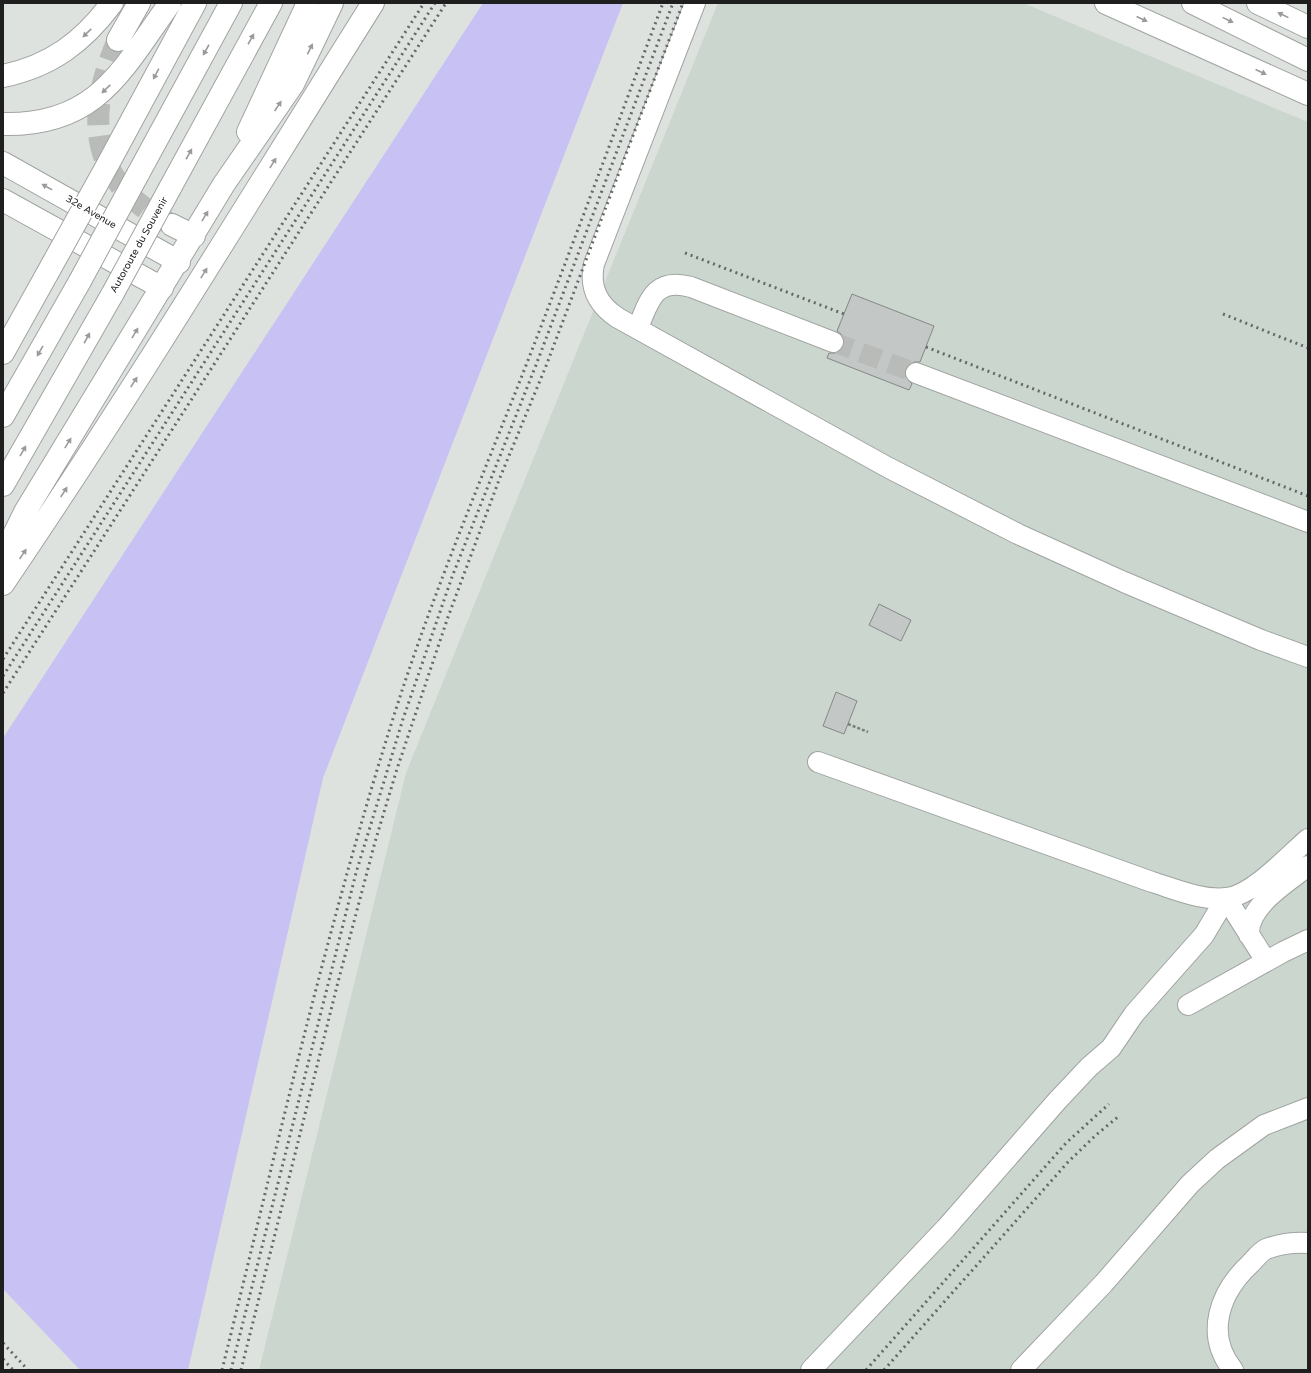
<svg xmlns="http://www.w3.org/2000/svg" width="1311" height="1373" font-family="'Varela Round',sans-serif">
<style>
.built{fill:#cbd6cf}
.green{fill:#c7c1f4}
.building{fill:#c3c7c5;stroke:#858886}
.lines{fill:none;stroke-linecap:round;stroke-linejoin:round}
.minor-tunnel{stroke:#b8bbb8;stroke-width:20;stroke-dasharray:20 10;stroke-linecap:butt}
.highway-tunnel{stroke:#b8bbb8;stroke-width:22;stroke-dasharray:22 11;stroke-linecap:butt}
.minor-casing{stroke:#a0a4a1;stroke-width:22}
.major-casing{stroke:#a0a4a1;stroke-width:24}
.highway-casing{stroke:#a0a4a1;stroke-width:24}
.path{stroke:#7b7e7c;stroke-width:2.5;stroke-dasharray:3 2;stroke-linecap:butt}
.minor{stroke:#fff;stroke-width:20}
.major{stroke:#fff;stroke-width:22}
.highway{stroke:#fff;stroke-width:22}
.rail{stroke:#666867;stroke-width:3;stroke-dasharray:2 4;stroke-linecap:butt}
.highway-bridge-casing{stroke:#a0a4a1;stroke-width:24;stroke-linecap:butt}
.highway-bridge{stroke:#fff;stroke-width:22}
.oneway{fill:#9a9a9a}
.labels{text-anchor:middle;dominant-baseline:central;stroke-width:3.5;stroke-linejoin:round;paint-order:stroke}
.street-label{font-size:10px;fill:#1e1f1e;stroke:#fff}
</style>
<rect width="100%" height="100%" fill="#dee2df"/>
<path class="built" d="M718 3H1023L1308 122V1370H259L406 773Z"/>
<path class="green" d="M483 3H623L323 778 188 1370H80L3 1289V738Z"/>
<path class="building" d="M852 294 934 326 920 362H914L905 369V375L912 384 909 390 827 358 829 353H835L844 346V340L842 335 837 331Z
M879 604 911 620 901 641 869 625Z
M836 692 857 701 844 734 823 726Z"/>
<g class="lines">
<path class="minor-tunnel" d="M833 342 916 373"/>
<path class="highway-tunnel" d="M118 40C84 118 89 183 171 224"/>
<g class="minor-casing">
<path id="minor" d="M695 3 594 264C589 288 598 305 618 318L889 468 1018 534 1124 582 1261 640 1308 657
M638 328C649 300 655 277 691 287L833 342
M916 373 1308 522
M818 762 1152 882C1175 889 1202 901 1227 898 1253 895 1288 856 1308 839
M1226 898 1266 961
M1249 935C1247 906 1288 882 1308 866
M1188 1005 1283 952 1308 940
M811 1370 946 1228 1057 1101 1089 1067 1111 1048 1134 1014 1204 935 1226 898
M1021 1370 1104 1283 1190 1184 1217 1159 1264 1125 1308 1108
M1233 1370C1204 1334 1220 1292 1250 1264 1255 1259 1260 1252 1266 1249 1280 1244 1293 1242 1308 1243"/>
</g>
<g class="major-casing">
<path id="major" d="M3 163 179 262
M3 200 162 288"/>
</g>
<g class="highway-casing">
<path id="highway" d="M1106 3 1308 94
M1193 3 1308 60
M1258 3 1308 27
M118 40 139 3
M3 76C51 66 83 42 112 3
M3 124C97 126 122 70 170 3
M248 132 308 3
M108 164 195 3
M138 174 231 3
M170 188 271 3
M172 225 194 236
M3 353 47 274
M3 416 80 281
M3 485 113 293
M3 557 25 512 224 184 293 84 332 3
M3 584C132 394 251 197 373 3"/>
</g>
<path class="path" d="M848 724 868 732"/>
<use href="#minor" class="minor"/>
<use href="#major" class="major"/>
<use href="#highway" class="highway"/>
<path class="rail" d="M685 253 844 314
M1223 314 1308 348
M926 347 1308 496
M3 659 424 3
M3 676 435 3
M3 693 446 3
M3 1343 28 1370
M3 1359 13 1370
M222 1370C277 1148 327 924 397 706 434 591 481 480 525 368 572 247 617 125 663 3
M231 1370 356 873 403 719 452 577 536 365 673 3
M241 1370 338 982 375 842 397 769 448 617 499 480 546 366 683 3
M866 1370 1066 1143 1109 1104
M884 1370 1068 1162 1096 1135 1119 1116"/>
<g class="highway-bridge-casing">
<path id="highway-bridge" d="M47 274 108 164
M80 281 138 174
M113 293 170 188"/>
</g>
<use href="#highway-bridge" class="highway-bridge"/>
</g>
<defs><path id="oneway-solid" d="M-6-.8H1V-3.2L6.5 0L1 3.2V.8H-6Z"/></defs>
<g class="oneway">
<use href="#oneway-solid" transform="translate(1283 15) rotate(-154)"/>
<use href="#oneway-solid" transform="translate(1142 19) rotate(25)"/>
<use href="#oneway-solid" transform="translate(1228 20) rotate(26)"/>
<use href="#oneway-solid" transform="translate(87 33) rotate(136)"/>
<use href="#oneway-solid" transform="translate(251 39) rotate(-61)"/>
<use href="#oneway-solid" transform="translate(310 49) rotate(-64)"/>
<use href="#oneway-solid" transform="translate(206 50) rotate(119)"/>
<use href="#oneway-solid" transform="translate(1261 72) rotate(24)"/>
<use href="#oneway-solid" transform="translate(156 74) rotate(118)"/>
<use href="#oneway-solid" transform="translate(106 89) rotate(136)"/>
<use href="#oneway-solid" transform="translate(278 106) rotate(-56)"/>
<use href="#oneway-solid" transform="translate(189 154) rotate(-61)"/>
<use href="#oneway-solid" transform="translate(273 163) rotate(-58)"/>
<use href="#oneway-solid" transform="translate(47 187) rotate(-151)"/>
<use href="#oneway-solid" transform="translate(205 216) rotate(-59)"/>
<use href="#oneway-solid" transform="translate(204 273) rotate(-58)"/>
<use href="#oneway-solid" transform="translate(135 333) rotate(-59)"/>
<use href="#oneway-solid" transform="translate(87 338) rotate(-61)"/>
<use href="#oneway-solid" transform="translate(40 351) rotate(120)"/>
<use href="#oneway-solid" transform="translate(134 382) rotate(-57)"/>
<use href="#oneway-solid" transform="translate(68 443) rotate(-58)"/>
<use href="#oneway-solid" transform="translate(23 451) rotate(-60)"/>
<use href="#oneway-solid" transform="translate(64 492) rotate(-57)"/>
<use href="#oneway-solid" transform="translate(23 554) rotate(-56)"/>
</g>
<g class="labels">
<g class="street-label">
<text transform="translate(91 212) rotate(30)">32e Avenue</text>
<text transform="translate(139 245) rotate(-61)">Autoroute du Souvenir</text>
</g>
</g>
<rect width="1311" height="1373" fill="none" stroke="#1e1f1e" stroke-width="8"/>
</svg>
